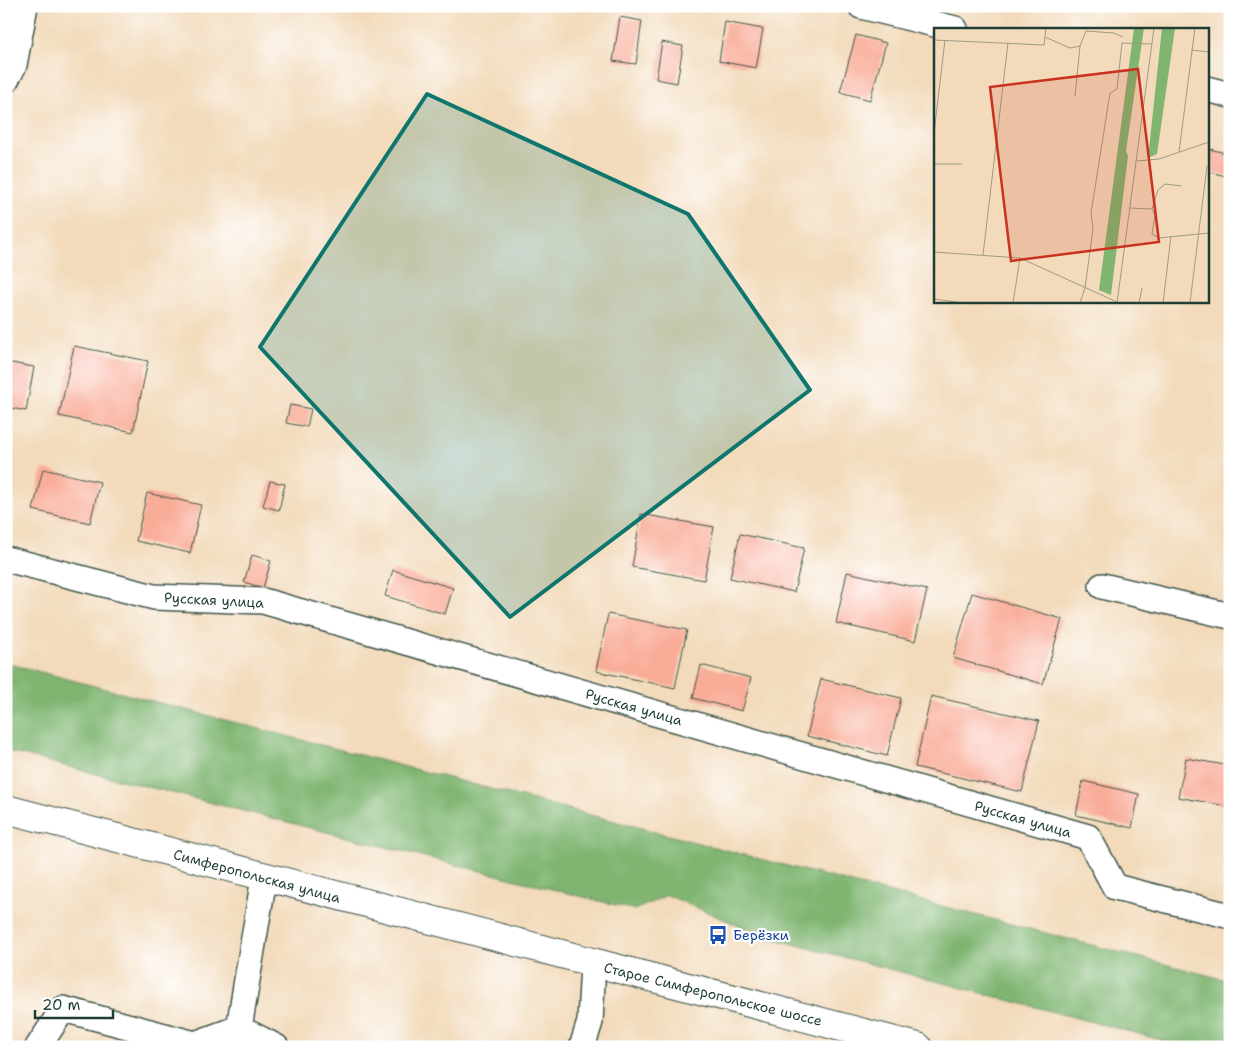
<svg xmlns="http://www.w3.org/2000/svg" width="1236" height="1053" font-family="'Shantell Sans',sans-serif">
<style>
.forest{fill:#7fb571;stroke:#4f7952}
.building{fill:#f9ac98}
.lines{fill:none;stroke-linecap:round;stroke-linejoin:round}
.minor-casing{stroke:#3f5548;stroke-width:28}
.major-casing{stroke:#3f5548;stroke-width:30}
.minor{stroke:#fff;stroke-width:25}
.major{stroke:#fff;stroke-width:28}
.marked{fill:#0f766e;fill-opacity:0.2;stroke:#0f766e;stroke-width:4;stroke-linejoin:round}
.labels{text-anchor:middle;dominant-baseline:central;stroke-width:4.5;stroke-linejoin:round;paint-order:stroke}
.street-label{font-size:14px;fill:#1f3d34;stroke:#fff}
.transit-label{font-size:14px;fill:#164399;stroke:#fff;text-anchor:start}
.inset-road{fill:none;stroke:#9e9b84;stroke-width:1}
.view{fill:#c8321e;fill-opacity:0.15;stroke:#c8321e;stroke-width:2.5}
.inset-edge{fill:none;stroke:#1f3d34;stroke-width:2.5}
</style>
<rect width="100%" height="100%" fill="#fff"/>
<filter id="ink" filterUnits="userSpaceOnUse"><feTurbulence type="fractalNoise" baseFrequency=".02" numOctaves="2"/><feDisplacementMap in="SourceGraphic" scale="10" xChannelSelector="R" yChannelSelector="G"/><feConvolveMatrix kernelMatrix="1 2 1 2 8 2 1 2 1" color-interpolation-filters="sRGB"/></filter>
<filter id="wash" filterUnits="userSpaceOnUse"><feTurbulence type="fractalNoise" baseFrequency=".0096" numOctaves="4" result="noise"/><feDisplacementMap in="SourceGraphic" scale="20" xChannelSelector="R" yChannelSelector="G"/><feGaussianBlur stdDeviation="1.12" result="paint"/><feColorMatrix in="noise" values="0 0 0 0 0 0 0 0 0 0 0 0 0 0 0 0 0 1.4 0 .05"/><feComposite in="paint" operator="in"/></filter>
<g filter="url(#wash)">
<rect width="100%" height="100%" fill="#f2daba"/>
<path class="forest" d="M6 663 1230 981V1047H1188L763 936 667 895 635 910 6 751Z"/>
<g id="blocks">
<path class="building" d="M620 17 642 21 636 64 613 61Z
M725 22 763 29 756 68 719 61Z
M856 35 886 43 870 100 840 92Z
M662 42 683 46 677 83 656 79Z
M1209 149 1230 154 1229 177 1207 171Z
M74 346 148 361 133 432 59 416Z
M6 362 34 367 26 411 6 407Z
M290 405 311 409 307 427 286 423Z
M43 469 100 482 90 523 33 510Z
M270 481 285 484 279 510 263 506Z
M147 493 201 505 190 553 136 541Z
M641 514 714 527 704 580 632 567Z
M740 534 804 548 794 592 730 578Z
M252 555 271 561 263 588 244 582Z
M393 570 453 588 445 614 385 596Z
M847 572 927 590 915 641 836 623Z
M972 593 1062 619 1043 684 953 658Z
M608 614 687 630 675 688 596 671Z
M701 665 751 678 742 711 693 698Z
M821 679 901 698 887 756 807 736Z
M931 696 1039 721 1022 792 915 767Z
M1186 758 1230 766V787L1226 806 1178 797Z
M1083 781 1139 794 1132 828 1076 815Z"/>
</g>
</g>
<g filter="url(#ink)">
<use href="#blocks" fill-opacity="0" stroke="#3f5548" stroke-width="1"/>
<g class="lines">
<g class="minor-casing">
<path id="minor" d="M861 6 955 29
M6 80 14 65 25 6
M1207 89 1230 95
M6 559 154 597 263 601 1088 837 1115 887 1230 916
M1102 586 1230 616
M239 1028 276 1047
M38 1047 63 1009 195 1044 239 1028 264 878
M582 1047 590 1022 593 963"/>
</g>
<g class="major-casing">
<path id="major" d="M6 809 918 1047"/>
</g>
<use href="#minor" class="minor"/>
<use href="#major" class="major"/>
</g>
</g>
<path class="marked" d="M427 94 688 214 810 390 510 617 260 347Z"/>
<defs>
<g id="bus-bare" transform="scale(1.5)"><path d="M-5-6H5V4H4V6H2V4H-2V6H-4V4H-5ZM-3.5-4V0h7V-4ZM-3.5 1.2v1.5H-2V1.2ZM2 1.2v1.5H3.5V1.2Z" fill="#1a4fb4" stroke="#fff" stroke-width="2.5" paint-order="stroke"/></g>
</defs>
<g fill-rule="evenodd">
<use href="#bus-bare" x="718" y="935"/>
</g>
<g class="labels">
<g class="street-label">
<text transform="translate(214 600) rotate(3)">Русская улица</text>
<text transform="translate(634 707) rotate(16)">Русская улица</text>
<text transform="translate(1023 819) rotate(16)">Русская улица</text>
<text transform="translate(257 876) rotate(15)">Симферопольская улица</text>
<text transform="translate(713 994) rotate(14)">Старое Симферопольское шоссе</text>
</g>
<g class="transit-label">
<text x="733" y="935">Берёзки</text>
</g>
</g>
<g transform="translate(934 28)">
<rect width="275" height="275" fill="#f2daba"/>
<path d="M200 0H210L192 123 194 128 177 267 165 262ZM228 0H241L223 126 214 130Z" fill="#7fb571"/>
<path class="inset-road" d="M111 9 136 20 146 18 152 3 180 5 189 9M0 12 110 17 112 0M257 22 275 24M141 68 146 18M0 105 11 12M245 124 261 0M203 133 225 131 275 114M0 136H28M196 180 218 181 221 187 218 206 225 210 275 205M218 181 224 162 231 156 247 158M0 224 86 230 183 274M49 227 74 15M0 271 29 275M79 275 86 230M146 275 151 260 159 201 157 185 176 65 183 61 188 15 218 16M183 275 220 0M205 275 208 260M229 275 237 208M256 275 273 138"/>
<path class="view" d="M204 41 225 214 77 233 56 59Z"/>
<rect width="275" height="275" class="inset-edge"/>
</g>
<rect width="1236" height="1053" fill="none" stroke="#fff" stroke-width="25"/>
<path d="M35 1010v8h78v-8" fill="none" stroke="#1f3d34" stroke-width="2.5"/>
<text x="42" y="1010" font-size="15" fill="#1f3d34" stroke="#ffffff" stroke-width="4" paint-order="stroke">20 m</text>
</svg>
